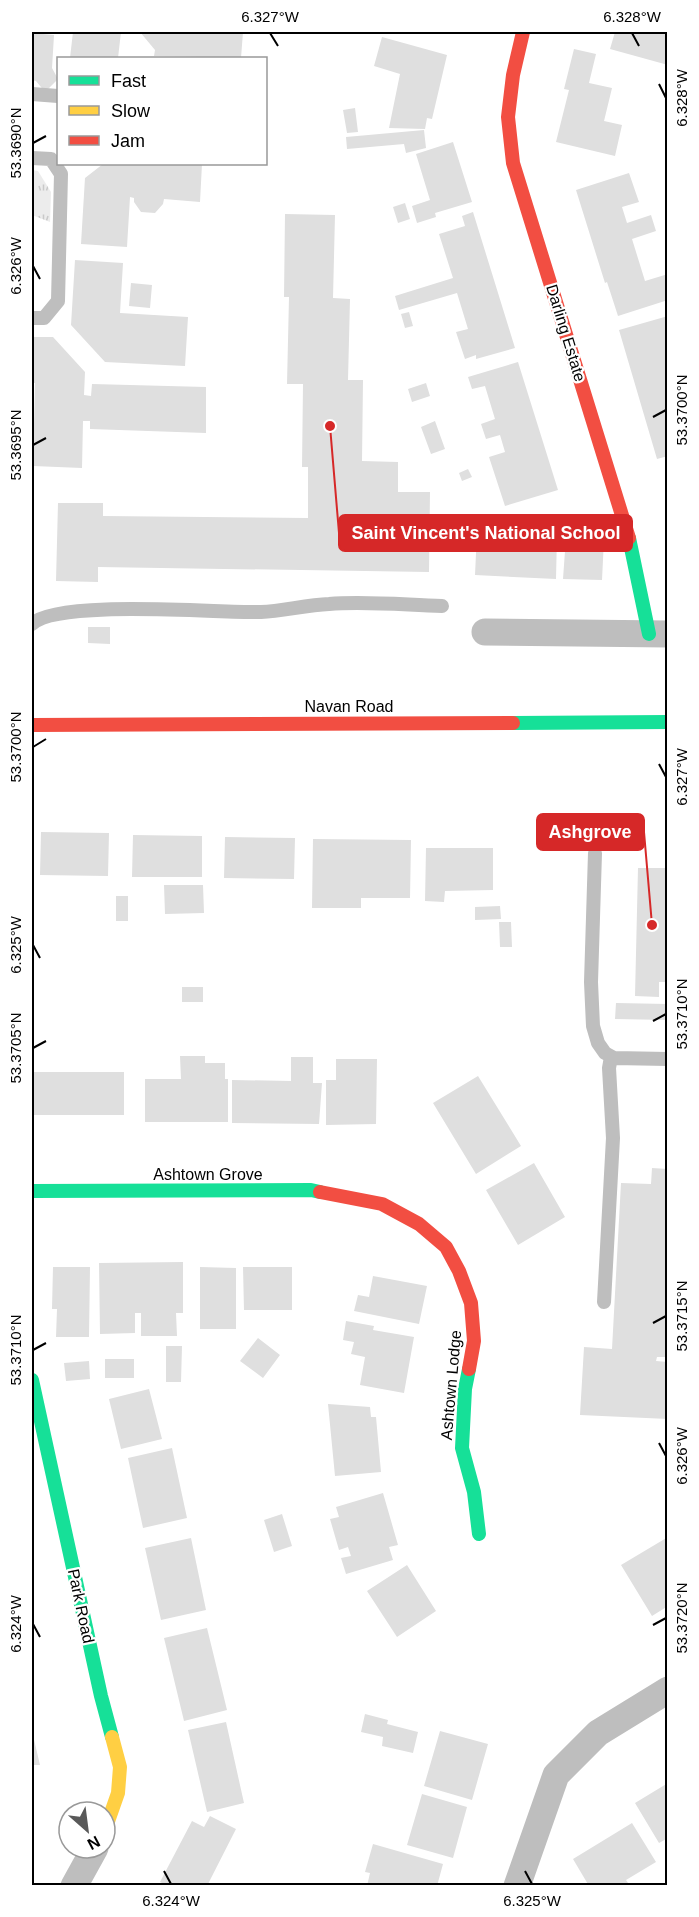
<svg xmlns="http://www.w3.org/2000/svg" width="699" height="1917" font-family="Arial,sans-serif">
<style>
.grass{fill:url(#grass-tufts)}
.building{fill:#dfdfdf}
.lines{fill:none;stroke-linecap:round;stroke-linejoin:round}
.lane{stroke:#bebebe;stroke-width:14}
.street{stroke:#bebebe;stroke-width:27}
.fast{stroke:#16e098;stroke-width:14}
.slow{stroke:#ffcf43;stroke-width:14}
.jam{stroke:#f24e42;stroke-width:14}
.ticks{fill:none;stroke:#000;stroke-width:2}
.labels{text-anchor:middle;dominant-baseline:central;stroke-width:4.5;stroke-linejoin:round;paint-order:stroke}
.street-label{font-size:16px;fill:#000;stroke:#fff}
.leader{fill:none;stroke:#d62828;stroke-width:2}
.callout-dot{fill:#d62828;stroke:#fff;stroke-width:2}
.callout{fill:#d62828;stroke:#d62828;stroke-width:2}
.callout-label{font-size:18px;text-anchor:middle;font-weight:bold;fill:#fff}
.neatline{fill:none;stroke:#000;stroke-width:2}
.ticks-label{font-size:15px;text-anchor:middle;fill:#000}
</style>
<defs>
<pattern id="grass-tufts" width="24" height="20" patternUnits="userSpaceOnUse" patternTransform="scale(1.5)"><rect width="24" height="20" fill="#ececec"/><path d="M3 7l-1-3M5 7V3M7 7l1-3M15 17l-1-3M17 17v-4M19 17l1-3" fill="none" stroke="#c9c9c9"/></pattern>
</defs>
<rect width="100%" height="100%" fill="#fff"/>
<path class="grass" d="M32 170 38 171 51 192 50 222 32 215Z"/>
<path class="building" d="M73 32H121L118 58H70Z
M140 32H243L241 58 154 56 155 50Z
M615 32H668V65L610 49Z
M32 33 54 35 52 68 58 79 45 92 36 81 32 80Z
M382 37 447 55 432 119 427 118 425 129 389 128 400 74 374 66Z
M574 49 596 54 589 83 612 88 604 121 622 125 615 156 556 142 569 90 564 89Z
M355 108 358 132 347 133 343 110Z
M424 130 426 148 406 153 404 144 347 149 346 137Z
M453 142 472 202 435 213 436 217 417 223 412 206 430 200 416 154Z
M103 164H202L200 202 164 199 163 204 155 213 141 212 134 202V198L130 197 127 247 81 244 85 178Z
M629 173 639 202 622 207 627 223 651 215 656 231 632 239 645 281 668 274V300L618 316 607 282 605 283 576 190Z
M405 203 410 219 398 223 393 207Z
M473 212 515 348 476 359V355L465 359 456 332 468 329 457 293 399 310 395 296 453 278 439 234 465 226 462 216Z
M285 214 335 215 333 298 350 299 348 380H363L362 461 398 462V492H430L429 572 98 567V582L56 581 58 503H103V516L308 518V467H302L303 384H287L289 297H284Z
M75 260 123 263 120 313 188 317 185 366 105 362 71 325Z
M131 283 152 285 150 308 129 306Z
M409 312 413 326 405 328 401 314Z
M668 316V349L665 350 668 360V456L657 459 619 330Z
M32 337H53L85 372 84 395 91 396 92 384 206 387V433L90 429V421H83L82 468 33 466 35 383H32Z
M518 362 558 490 505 506 489 457 505 452 500 435 486 439 481 424 495 419 485 386 472 389 468 377Z
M426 383 430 396 412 402 408 389Z
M435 421 445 449 431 454 421 427Z
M468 469 472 477 462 481 459 473Z
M477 532 557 535 556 579 475 575Z
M566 537 604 539 602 580 563 579Z
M88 627H110V644L88 643Z
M41 832 109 833 108 876 40 875Z
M133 835 202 836V877H132Z
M225 837 295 838 294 879 224 878Z
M313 839 411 840 410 898H361V908H312Z
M426 848H493V890L445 891 444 902 425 901Z
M638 868H668V982H659V997L635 996Z
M164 885H203L204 913 165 914Z
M116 896H128V921H116Z
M500 906 501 919 475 920V907Z
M499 922H511L512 947H500Z
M182 987H203V1002H182Z
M616 1003 668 1004V1020L615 1019Z
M180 1056H205V1063H225V1079H228V1122H145V1079H181Z
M291 1057H313V1083H322L319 1124 232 1123V1080L291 1081Z
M336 1059H377L376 1124 326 1125V1080H336Z
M33 1072H124V1115H33Z
M478 1076 521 1146 476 1174 433 1103Z
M534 1163 565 1217 518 1245 486 1190Z
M652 1168 668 1169V1357H657L656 1361 668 1362V1419L580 1415 584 1347 612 1349 621 1183 651 1184Z
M183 1262V1313H176L177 1336H141V1313H135V1333L100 1334 99 1263Z
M53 1267H90L89 1337H56L57 1309H52Z
M200 1267 236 1268V1329H200Z
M243 1267H292V1310H244Z
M373 1276 427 1286 419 1324 354 1311 358 1295 369 1297Z
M346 1321 374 1326 373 1330 414 1337 404 1393 360 1385 365 1357 351 1354 354 1342 343 1340Z
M258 1338 280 1355 263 1378 240 1361Z
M166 1346H182L181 1382H166Z
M105 1359H134V1378H105Z
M89 1361 90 1379 66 1381 64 1363Z
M149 1389 162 1439 121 1449 109 1399Z
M328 1404 370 1407 371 1417H376L381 1472 335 1476Z
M172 1448 187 1518 143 1528 128 1458Z
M383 1493 398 1545 389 1547 393 1560 346 1574 341 1558 351 1556 348 1547 339 1550 330 1519 339 1517 336 1507Z
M282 1514 292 1546 274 1552 264 1520Z
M668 1537V1606L652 1616 621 1565Z
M191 1538 206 1610 161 1620 145 1548Z
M407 1565 436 1611 397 1637 367 1591Z
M207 1628 227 1710 184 1721 164 1638Z
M365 1714 388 1720 387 1724 418 1732 413 1753 382 1746 383 1737 361 1732Z
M226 1722 244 1803 207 1812 188 1730Z
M32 1731 40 1765H32Z
M440 1731 488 1744 472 1800 424 1786Z
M668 1783V1838L659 1843 635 1803Z
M422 1794 467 1807 453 1858 407 1845Z
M210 1816 236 1829 207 1886H168L160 1882 192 1821 204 1827Z
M632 1823 656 1862 626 1880 630 1886H589L573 1859Z
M373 1844 443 1864 437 1886H367L370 1873 365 1872Z"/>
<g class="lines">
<path class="lane" d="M32 94 58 96
M32 158 51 159 61 174 58 301 44 318H32
M32 624C58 599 218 613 261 612 283 611 306 605 329 604 366 601 405 605 442 606
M595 853 591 982 593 1026 598 1043 605 1053 614 1058 668 1059
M604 1302 613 1138 609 1068 611 1057"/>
<path class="street" d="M485 632 668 634
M74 1886 95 1848
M517 1886 556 1775 598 1733 668 1690"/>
<path class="fast" d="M629 538 649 634
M513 723 668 722
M32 1191 311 1190 320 1192
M469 1369 465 1389 462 1448 474 1492 479 1534
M32 1380 101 1696 112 1737"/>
<path class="slow" d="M105 1830 118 1793 120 1767 112 1737"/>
<path class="jam" d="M523 32 513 75 508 117 513 163 629 538
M32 725 513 723
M320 1192 382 1204 419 1224 446 1247 459 1271 471 1303 474 1341 469 1369"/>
</g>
<path class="ticks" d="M270 33 278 46M632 33 639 46M659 84 666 98M33 143 46 136M33 266 40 279M653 417 666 410M33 445 46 438M33 747 46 739M659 764 666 777M33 945 40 958M653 1021 666 1014M33 1048 46 1041M653 1323 666 1316M33 1350 46 1343M659 1443 666 1456M33 1624 40 1637M653 1625 666 1618M164 1871 171 1884M525 1871 532 1884"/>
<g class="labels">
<g class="street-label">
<text transform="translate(566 333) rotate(73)">Darling Estate</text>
<text x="349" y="706">Navan Road</text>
<text x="208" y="1174">Ashtown Grove</text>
<text transform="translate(451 1385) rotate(-85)">Ashtown Lodge</text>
<text transform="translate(81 1606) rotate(78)">Park Road</text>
</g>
</g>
<path class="leader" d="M330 426L339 533M652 925L644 832"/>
<g class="callout-dot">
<circle cx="330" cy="426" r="6"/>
<circle cx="652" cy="925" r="6"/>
</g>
<g class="callout">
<rect x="339" y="515" width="293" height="36" rx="6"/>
<rect x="537" y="814" width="107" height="36" rx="6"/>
</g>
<g class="callout-label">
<text x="486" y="539">Saint Vincent's National School</text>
<text x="590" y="838">Ashgrove</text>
</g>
<rect width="699" height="1917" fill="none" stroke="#ffffff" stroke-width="66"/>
<rect x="57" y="57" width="210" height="108" fill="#ffffff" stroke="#999999" stroke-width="1.5"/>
<rect x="69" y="76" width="30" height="9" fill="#16e098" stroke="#999999" stroke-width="1.5"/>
<text x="111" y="87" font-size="18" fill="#000000">Fast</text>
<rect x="69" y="106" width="30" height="9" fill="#ffcf43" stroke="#999999" stroke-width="1.5"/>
<text x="111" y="117" font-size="18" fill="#000000">Slow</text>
<rect x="69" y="136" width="30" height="9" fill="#f24e42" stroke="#999999" stroke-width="1.5"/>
<text x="111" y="147" font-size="18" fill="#000000">Jam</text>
<g transform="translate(87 1830) rotate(152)"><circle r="28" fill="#ffffff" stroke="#999999" stroke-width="1.5"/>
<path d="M0-4.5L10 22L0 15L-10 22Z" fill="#595959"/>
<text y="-9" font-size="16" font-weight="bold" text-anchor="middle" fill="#000000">N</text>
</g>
<rect x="33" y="33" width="633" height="1851" class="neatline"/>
<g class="ticks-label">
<text x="270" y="22">6.327°W</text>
<text x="632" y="22">6.328°W</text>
<text transform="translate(682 98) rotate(-90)" y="5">6.328°W</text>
<text transform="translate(16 143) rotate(-90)" y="5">53.3690°N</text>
<text transform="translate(16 266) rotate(-90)" y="5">6.326°W</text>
<text transform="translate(682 410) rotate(-90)" y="5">53.3700°N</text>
<text transform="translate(16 445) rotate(-90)" y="5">53.3695°N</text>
<text transform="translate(16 747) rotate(-90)" y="5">53.3700°N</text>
<text transform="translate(682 777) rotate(-90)" y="5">6.327°W</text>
<text transform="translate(16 945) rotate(-90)" y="5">6.325°W</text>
<text transform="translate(682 1014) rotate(-90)" y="5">53.3710°N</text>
<text transform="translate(16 1048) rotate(-90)" y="5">53.3705°N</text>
<text transform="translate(682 1316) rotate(-90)" y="5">53.3715°N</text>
<text transform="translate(16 1350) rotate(-90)" y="5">53.3710°N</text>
<text transform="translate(682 1456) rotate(-90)" y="5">6.326°W</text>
<text transform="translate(682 1618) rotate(-90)" y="5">53.3720°N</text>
<text transform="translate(16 1624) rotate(-90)" y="5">6.324°W</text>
<text x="171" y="1906">6.324°W</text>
<text x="532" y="1906">6.325°W</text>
</g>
</svg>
